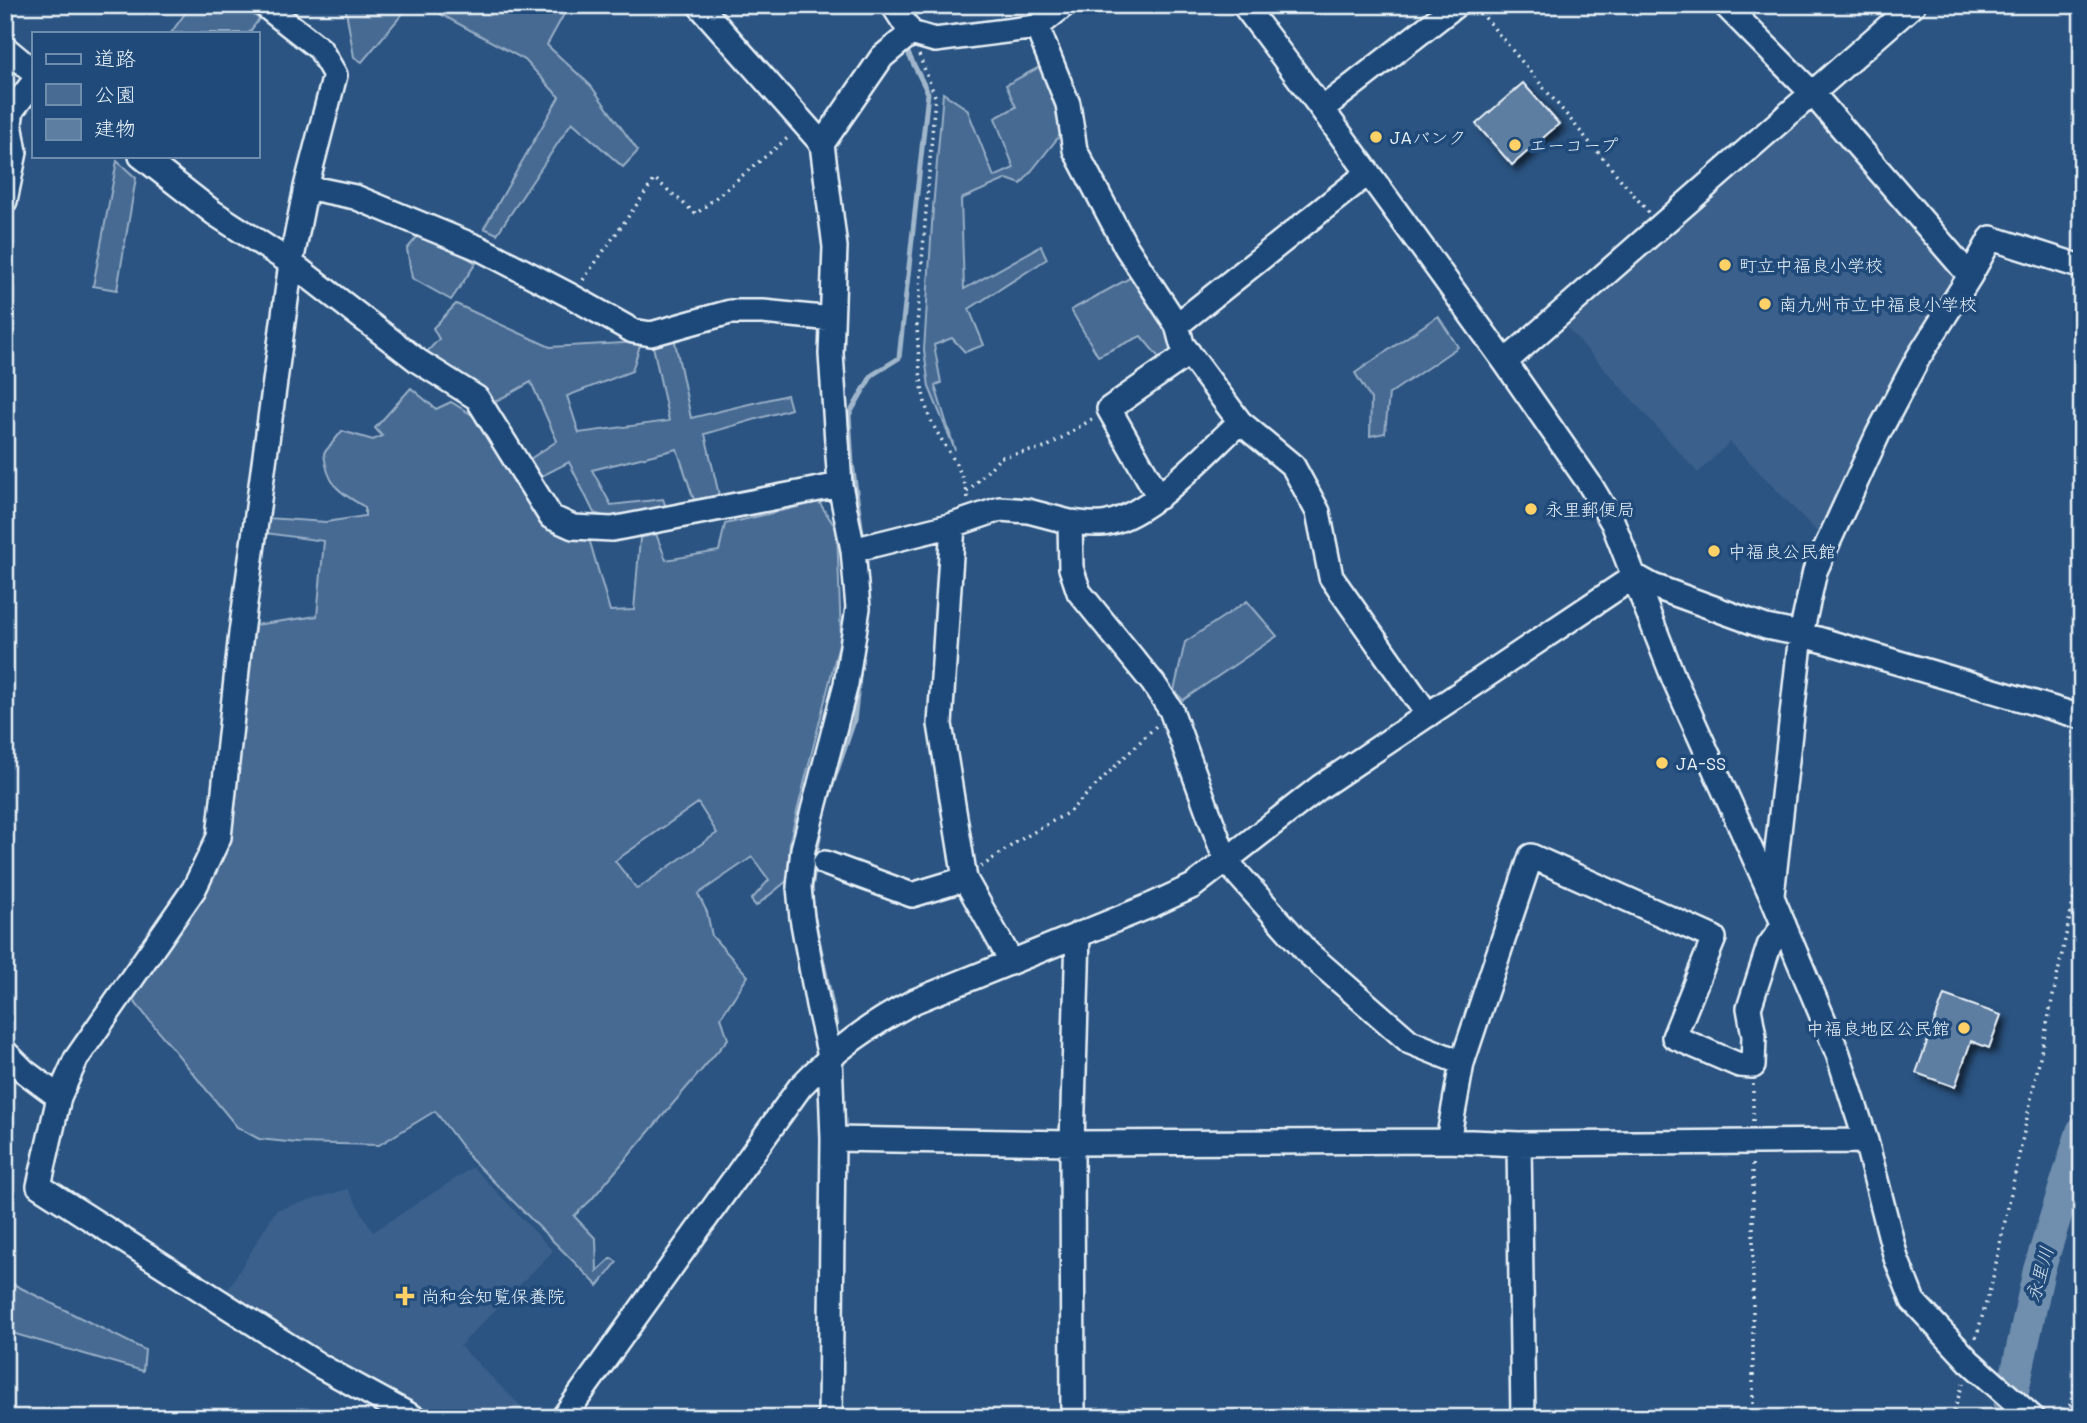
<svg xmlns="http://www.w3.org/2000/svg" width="2087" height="1423" font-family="Mali,'Klee One',sans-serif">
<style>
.built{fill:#3a608b}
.green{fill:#476b93;stroke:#98aec6;stroke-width:2;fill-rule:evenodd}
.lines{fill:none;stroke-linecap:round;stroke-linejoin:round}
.stream{stroke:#a0b6cb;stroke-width:5}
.river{stroke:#708ead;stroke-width:32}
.building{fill:#5d7da1;stroke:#e8f1f8;stroke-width:2;filter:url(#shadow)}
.minor-casing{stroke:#e8f1f8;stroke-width:28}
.path{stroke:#e8f1f8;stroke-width:3.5;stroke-dasharray:2 5;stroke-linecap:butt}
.minor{stroke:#1f4a7a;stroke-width:23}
.poi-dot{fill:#ffd166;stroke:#1f4a7a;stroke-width:2.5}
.labels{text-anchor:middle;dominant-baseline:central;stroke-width:7;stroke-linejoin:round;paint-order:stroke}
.poi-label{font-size:18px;fill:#e8f1f8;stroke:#1f4a7a;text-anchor:start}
.water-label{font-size:19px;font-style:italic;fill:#d0dde9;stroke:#1f4a7a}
</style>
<defs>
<filter id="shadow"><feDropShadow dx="5.5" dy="5.5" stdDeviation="3.5" flood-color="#0009"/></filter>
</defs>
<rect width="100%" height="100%" fill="#2b5482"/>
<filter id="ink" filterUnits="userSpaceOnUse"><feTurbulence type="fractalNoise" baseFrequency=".0143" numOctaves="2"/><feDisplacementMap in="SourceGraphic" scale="14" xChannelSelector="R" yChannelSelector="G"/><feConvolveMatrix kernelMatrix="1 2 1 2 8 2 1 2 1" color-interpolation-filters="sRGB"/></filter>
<g filter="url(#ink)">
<path class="built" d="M1815 109 1960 272 1860 447 1819 534 1730 442 1698 473 1563 323Z
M473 1167 553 1251 460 1346 533 1418H439L226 1293 276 1210 348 1189 373 1232Z"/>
<path class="green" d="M191 5H242L259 19 249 33H171Z
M345 5H410L362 62 354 57Z
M424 5H569L547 45 591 86 638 151 623 167 572 122 497 234 484 228 559 97 525 60Z
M1045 64 1064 130 1021 184 1007 179 961 199 964 289 1041 246 1047 259 969 309 984 345 965 352 952 338 934 345 941 383 935 386 955 450 929 387 924 350 933 208 943 93 967 109 994 177 1014 168 995 118 1016 107 1006 85Z
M117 161 136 178 117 290 93 286Z
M422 231 476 263 451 300 412 278 407 249Z
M1135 275 1177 351 1161 360 1141 336 1098 356 1071 310Z
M456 304 550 347 641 342 632 371 567 396 579 433 669 421 653 346 674 337 691 418 787 395 791 409 705 434 719 495 694 500 677 449 592 470 611 505 663 499 667 510 615 520 594 513 569 462 538 478 527 461 557 441 531 382 491 404 423 356 439 339 433 328Z
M1438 316 1458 347 1389 394 1385 433 1370 436 1371 399 1355 373Z
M411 388 436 409 451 402 477 418 544 521 590 542 610 611 634 610 640 538 656 534 666 560 719 551 725 524 819 502 837 530 841 636 790 840 788 880 756 906 751 900 769 880 752 857 698 894 707 912 712 936 748 976 721 1017 728 1039 591 1200 574 1216 596 1239 597 1271 611 1258 617 1262 598 1286 471 1159 435 1111 379 1145 297 1143 259 1139 237 1127 128 994 216 864 240 737 255 625 317 616 324 541 265 533 267 518 326 522 365 516V507C338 492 327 484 324 453L342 431 373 440 382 436 375 428ZM698 803 717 833 637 889 615 861Z
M1247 601 1277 636 1183 700 1174 691 1185 642Z
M5 1280 145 1350 143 1371 5 1331Z"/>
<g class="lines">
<path class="stream" d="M863 540 852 464 849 415 872 375 899 358 928 93 905 47
M866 575V553
M829 794 854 721 860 668
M821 824 811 888 812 910 836 1025"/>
<path class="river" d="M2007 1418 2039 1270 2082 1132"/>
</g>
<path class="building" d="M1523 83 1559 124 1512 165 1476 124Z
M1944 995 2001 1015 1989 1048 1971 1041 1955 1087 1916 1073Z"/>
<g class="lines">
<g class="minor-casing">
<path id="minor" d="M264 5 320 49 335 75 306 187
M699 5 822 144 835 247 831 354 840 485 853 550 858 608 846 684 803 849 799 887 802 918 818 1005 830 1056 833 1139 830 1418
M893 5 911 33
M1244 5 1322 109 1505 362 1589 483 1613 523 1674 679 1772 897 1838 1054 1866 1141 1896 1258 1913 1301 1969 1361 2033 1418
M1725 5 1813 94 1970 276 1918 358 1878 434 1815 571 1801 634 1772 895
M1037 27 1068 104 1075 150 1126 247 1177 325
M5 48 33 71
M1322 109 1456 5
M822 144 882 57 911 33 935 40 1037 27 1064 5
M141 156 214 213 291 263 418 361 477 398 551 517 573 527 612 529 840 485
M1368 173 1177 325 1182 344 1240 422 1293 466 1318 512 1331 577 1428 715
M5 201 15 152 10 123 12 110 33 83
M1970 276 1991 238 2082 267
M1505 362 1913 5
M1159 497 1109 409 1189 353
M1070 522C1082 523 1097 526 1108 523 1153 513 1206 453 1240 422
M953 525 940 724 965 879 1011 961
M853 550 953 525 1000 509 1028 511 1070 522 1071 568 1079 592 1153 683 1171 710 1226 861 1308 953 1410 1042 1462 1063
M825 863 912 895 965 879
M5 1052 24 1071 59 1097
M833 1139 1072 1143 1448 1141 1519 1144 1866 1141
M1448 1141 1462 1063 1531 856 1714 938 1674 1037 1739 1065 1753 1066 1754 1036 1749 1008 1769 946 1784 925
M1519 1144 1523 1418
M415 1418 322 1367 39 1186 59 1097 76 1059 194 889 219 837 241 633 291 263 306 187 355 197 481 249 571 296 633 331 651 334 730 312H763L832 319
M563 1418 800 1087C835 1050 869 1025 915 1001L1152 905 1193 886 1320 787 1635 576 1653 586 1766 627 1801 634 2082 717
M1073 1418 1072 1143 1078 934"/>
</g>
<path class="path" d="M1476 7 1649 213
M919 55 935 96 917 325C918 351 920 391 929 416 940 443 965 468 968 499
M583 280 655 179 696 214 790 136
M967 492 1001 457 1045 448 1092 419
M981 867 1018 841 1069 812 1156 726
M1753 1084V1122
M1976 1338 1992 1282 2082 860
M1753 1418V1161
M1952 1418 1963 1383
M2052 1418 2070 1405 2082 1351"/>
<use href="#minor" class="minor"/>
</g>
</g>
<g class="poi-dot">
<circle cx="1376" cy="137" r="7"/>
<circle cx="1515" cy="145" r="7"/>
<circle cx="1725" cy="265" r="7"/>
<circle cx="1765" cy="304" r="7"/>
<circle cx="1531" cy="509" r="7"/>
<circle cx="1714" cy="551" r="7"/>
<circle cx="1662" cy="763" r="7"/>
<circle cx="1964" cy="1028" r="7"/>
<path d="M401.5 1285.5h7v7h7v7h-7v7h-7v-7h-7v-7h7z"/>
</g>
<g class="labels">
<g class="poi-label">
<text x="1390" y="137">JAバンク</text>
<text x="1529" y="145">エーコープ</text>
<text x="1739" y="265">町立中福良小学校</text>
<text x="1779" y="304">南九州市立中福良小学校</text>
<text x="1545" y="509">永里郵便局</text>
<text x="1728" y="551">中福良公民館</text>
<text x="1676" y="763">JA-SS</text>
<text x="1950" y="1028" text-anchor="end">中福良地区公民館</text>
<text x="421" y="1296">尚和会知覧保養院</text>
</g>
<g class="water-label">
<text transform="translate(2039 1274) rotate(-75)">永里川</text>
</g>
</g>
<rect width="2087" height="1423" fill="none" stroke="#1f4a7a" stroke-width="28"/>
<rect x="14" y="14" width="2059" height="1395" fill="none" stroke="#e8f1f8" stroke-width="2.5" filter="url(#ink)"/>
<rect x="32" y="32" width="228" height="126" fill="#1f4a7a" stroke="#6f8dac" stroke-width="2"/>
<rect x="46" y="54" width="35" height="10" fill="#1f4a7a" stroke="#6f8dac" stroke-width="2"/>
<text x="94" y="66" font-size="21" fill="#e8f1f8">道路</text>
<rect x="46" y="84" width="35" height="21" fill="#476b93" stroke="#6f8dac" stroke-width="2"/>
<text x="94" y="102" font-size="21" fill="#e8f1f8">公園</text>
<rect x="46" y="119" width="35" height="21" fill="#5d7da1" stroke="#6f8dac" stroke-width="2"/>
<text x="94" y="136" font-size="21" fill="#e8f1f8">建物</text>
</svg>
